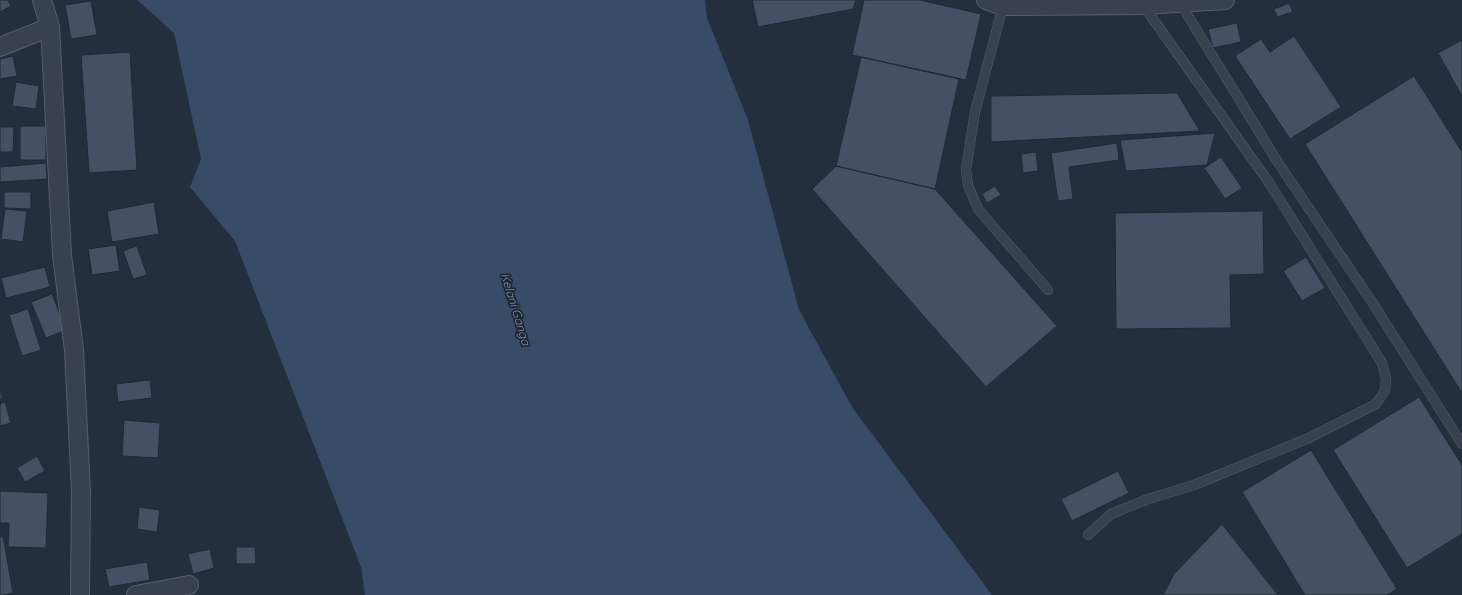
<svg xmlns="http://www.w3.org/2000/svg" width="1462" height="595" font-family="Quicksand,sans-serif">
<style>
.water{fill:#394c67}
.building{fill:#455162;stroke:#1f2835}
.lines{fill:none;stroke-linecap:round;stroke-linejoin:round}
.service-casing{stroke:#565f6c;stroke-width:10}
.minor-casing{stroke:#565f6c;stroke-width:20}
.service{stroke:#38414e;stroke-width:9}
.minor{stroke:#38414e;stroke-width:18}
.labels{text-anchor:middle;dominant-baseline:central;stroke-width:3.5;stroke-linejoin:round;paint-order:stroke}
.water-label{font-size:12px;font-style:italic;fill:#7c92b1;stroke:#1d2633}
</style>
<rect width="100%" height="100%" fill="#242f3e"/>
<path class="water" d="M137 0H705L707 18 748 120 799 310 852 407 992 595H365L361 567 235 241 190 187 201 159 174 33Z"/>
<path class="building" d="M0 0H8L11 6 0 12Z
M752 0H856L853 9 758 27Z
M864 0H920L981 14 966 80 852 55Z
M91 1 97 35 71 39 65 5Z
M1289 3 1293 12 1277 17 1274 9Z
M1237 23 1241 42 1213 48 1208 29Z
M1294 36 1341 107 1290 139 1235 56 1261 39 1270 52Z
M1462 40V96L1438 53Z
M130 52 137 170 89 173 81 55Z
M13 56 17 76 0 79V59Z
M861 57 959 79 935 189 836 166Z
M1414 76 1462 152V393L1305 144Z
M16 82 39 86 36 109 12 106Z
M1177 93 1200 131 991 142V96Z
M20 126H46V160H20Z
M0 127H14L13 152H0Z
M1215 133 1207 165 1126 171 1120 140Z
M1117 143 1119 160 1069 167 1073 199 1058 201 1051 153Z
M1036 152 1038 171 1023 173 1021 154Z
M1221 157 1242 188 1225 199 1204 168Z
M46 163 47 179 0 182V167Z
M836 166 935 189 1057 326 986 387 812 189Z
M995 186 1001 195 987 203 982 194Z
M4 192H31V209L4 208Z
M154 202 159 234 112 242 107 211Z
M5 209 27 211 23 242 1 239Z
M1263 211 1264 274 1230 275 1231 328 1116 329 1115 213Z
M116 245 120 271 92 275 88 249Z
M137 246 147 275 133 279 123 251Z
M1306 257 1325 288 1302 301 1283 271Z
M45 267 50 287 6 298 1 278Z
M52 294 66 330 46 338 31 302Z
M28 309 41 350 22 356 9 315Z
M150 380 152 398 118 402 116 384Z
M0 388 3 398 0 399Z
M1419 397 1462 465V534L1407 568 1333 450Z
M5 402 11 423 0 426V404Z
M124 420 160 423 158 458 122 456Z
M1311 450 1397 589 1387 595H1305L1242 492Z
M37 456 45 471 25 482 17 468Z
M1118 471 1129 493 1072 521 1061 499Z
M0 491 48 493 46 548 8 547 9 523H0Z
M139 507 160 510 157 532 137 529Z
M1222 524 1278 595H1163L1174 574Z
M0 536H3L13 593 3 595H0Z
M236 547H255L256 564H236Z
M210 549 214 568 193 574 188 554Z
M147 562 150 580 109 587 105 569Z"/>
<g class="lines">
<g class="service-casing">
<path id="service" d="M1180 3 1279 164 1372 302 1462 444
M1003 6 975 112 966 170 968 185 978 209 1048 290
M1088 535 1111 514 1148 499 1194 485 1309 438 1376 404 1385 391 1386 379 1382 363 1268 181 1143 5"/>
</g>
<g class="minor-casing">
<path id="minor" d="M42 0 50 27 62 255 74 350 81 492 80 595
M986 0 1003 6 1143 5 1225 0
M0 47 50 27
M136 595 189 585"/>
</g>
<use href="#service" class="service"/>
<use href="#minor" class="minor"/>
</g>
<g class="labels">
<g class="water-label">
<text transform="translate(516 309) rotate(73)">Kelani Ganga</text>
</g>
</g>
</svg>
